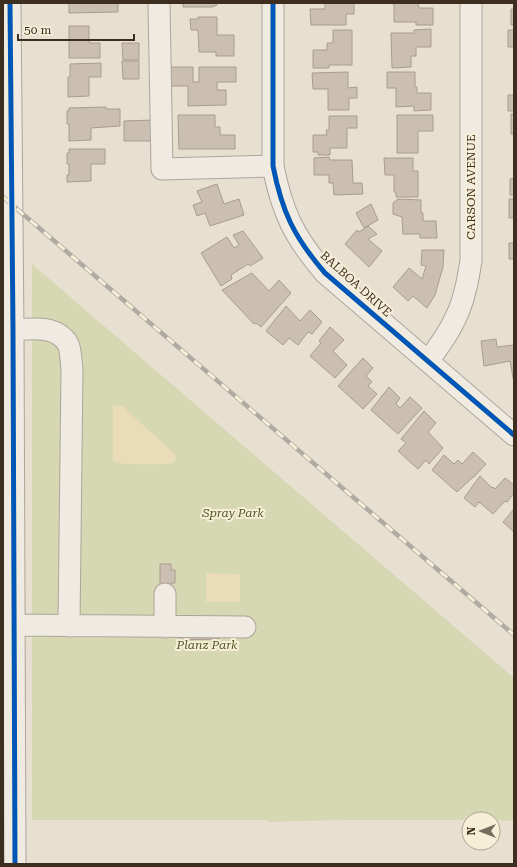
<svg xmlns="http://www.w3.org/2000/svg" width="517" height="867" font-family="'Roboto Serif',serif">
<style>
.green{fill:#d6d7b3}
.sand{fill:#eadcb9}
.building{fill:#cbbfb2;stroke:#a89c90}
.lines{fill:none;stroke-linecap:round;stroke-linejoin:round}
.minor-casing{stroke:#ada599;stroke-width:23}
.minor{stroke:#efebe3;stroke-width:21}
.rail-casing{stroke:#afaaa2;stroke-width:4.5}
.rail{stroke:#f7eed8;stroke-width:3;stroke-dasharray:9;stroke-linecap:butt}
.cycleway-casing{stroke:#f7eed8;stroke-width:8}
.cycleway{stroke:#0057b8;stroke-width:5}
.labels{text-anchor:middle;dominant-baseline:central;stroke-width:4;stroke-linejoin:round;paint-order:stroke}
.street-label{font-size:12px;fill:#3d2e20;stroke:#f7eed8}
.park-label{font-size:12px;font-style:italic;fill:#4d5a26;stroke:#f7eed8}
</style>
<rect width="100%" height="100%" fill="#e7e0d1"/>
<path class="green" d="M32 264 514 678V821L469 819V820H339L268 822 267 820H32Z"/>
<path class="sand" d="M113 405 122 406 175 454 176 458 174 462 169 464C157 464 121 466 113 461Z
M206 573 240 574V602H206Z"/>
<path class="building" d="M69 3H118V12L69 13Z
M183 3H217V5L212 7H183Z
M325 3H354V14H346V25H311L310 9H325Z
M384 3H418L419 8H433V25H416V22H394V4Z
M511 9H514V25H511Z
M198 17H217V35H234V56H216V52H199L198 30H191L190 19H198Z
M69 26H89V43H100V58H69Z
M431 29V47H416V56H411V67L392 68 391 33H414V30Z
M333 30H352V65H329V68H313V50H327V43H333Z
M508 30H514V47H508Z
M122 43H139V60H123Z
M122 61H139V79H123Z
M101 63V77H89V96L68 97V77H70V64Z
M170 67H193V82H199V67H236V82H217V90H226V105L188 106V86H170Z
M348 72V88L357 87V98H349V110H328V89H313L312 73Z
M387 72H415V87H417V93H431V110L414 111V106L396 107V88H387Z
M508 95H514V111H508Z
M106 107V109H120V126L91 128V140L69 141V124H67V111H69V108Z
M511 114H514V134H511Z
M178 115H215V127H220V135H235V149H179Z
M397 115H433V131H418V153H397Z
M329 116H357V128H347V148H330V155H318V152H313V135H327L326 130H329Z
M153 120V141H124V121Z
M69 149H105V164H91V181L67 182V175H69V164H67V153H69Z
M329 157 330 160H352L353 183H362L363 194 334 195 333 183H329V175H314V158Z
M384 158H413V171H418V197H396V192H394V175H385Z
M514 178V195H510V179Z
M217 184 224 204 239 199 244 215 210 226 205 213 197 216 193 205 202 202 197 191Z
M398 199 421 200V213H423V221H436L437 238H420V234H403L402 217 393 214V203Z
M509 199H514V218H509Z
M371 204 378 220 364 228 356 213Z
M368 226 377 234 368 239 382 251 369 267 345 244 357 230 359 232Z
M243 231 263 258 250 266 248 264 231 275 232 279 221 286 201 253 227 237 234 248 239 245 233 235Z
M509 243H514V259H509Z
M422 250H444L443 267 435 295 427 308 413 296 408 301 393 287 409 268 422 279 426 266 421 265Z
M252 273 269 291 279 280 291 293 261 327 256 323 254 324 222 290Z
M286 306 300 321 310 310 322 322 312 334 308 332 298 345 289 338 283 345 266 331Z
M330 327 344 340 333 351 347 365 335 378 310 356 321 343 319 341Z
M496 339 497 347 514 345V383L510 361 484 366 481 341Z
M363 358 373 368 366 376 372 382 368 386 377 394 363 409 338 386Z
M389 387 400 398 396 404 400 408 410 397 422 408 398 434 371 410Z
M424 411 436 423 428 432 443 448 429 464 426 460 418 469 398 451 406 443 401 439Z
M473 452 486 464 474 477H473L457 492 432 470 444 455 454 464 458 460 462 464Z
M480 476 492 488 493 487 495 489 505 478 514 485V493L507 502 505 501 493 514 479 502 475 507 464 498Z
M514 509V532L503 522Z
M160 564H171V570H175V583H171V587H160Z
M218 629 219 639 180 640V630Z"/>
<g class="lines">
<g class="minor-casing">
<path id="minor" d="M10 3 13 331 15 864
M159 3 162 169 273 166
M273 3V166C282 212 294 237 325 273L514 435
M3 331C23 330 55 322 68 344 71 350 71 362 72 369L69 626
M428 361C444 340 459 318 465 291 468 281 469 271 471 261V3
M165 594V627
M14 625 245 627"/>
</g>
<use href="#minor" class="minor"/>
<g class="rail-casing">
<path id="rail" d="M3 197 514 635"/>
</g>
<use href="#rail" class="rail"/>
<g class="cycleway-casing">
<path id="cycleway" d="M10 3 13 331 15 864
M273 3V166C282 212 294 237 325 273L514 435"/>
</g>
<use href="#cycleway" class="cycleway"/>
</g>
<g class="labels">
<g class="street-label">
<text transform="translate(471 187) rotate(-90)">CARSON AVENUE</text>
<text transform="translate(356 284) rotate(42)">BALBOA DRIVE</text>
</g>
<g class="park-label">
<text x="233" y="513">Spray Park</text>
<text x="207" y="645">Planz Park</text>
</g>
</g>
<rect width="517" height="867" fill="none" stroke="#3d2e20" stroke-width="8"/>
<g transform="translate(481 831) rotate(270)"><circle r="19" fill="#f7eed8" stroke="#ada18e"/>
<path d="M0-3L7 15L0 10L-7 15Z" fill="#786c5e"/>
<text y="-6" font-size="11" font-weight="bold" text-anchor="middle" fill="#3d2e20">N</text>
</g>
<path d="M18 34v6h116v-6" fill="none" stroke="#3d2e20" stroke-width="2"/>
<text x="24" y="34" font-size="12" fill="#3d2e20" stroke="#f7eed8" stroke-width="3" paint-order="stroke">50 m</text>
</svg>
